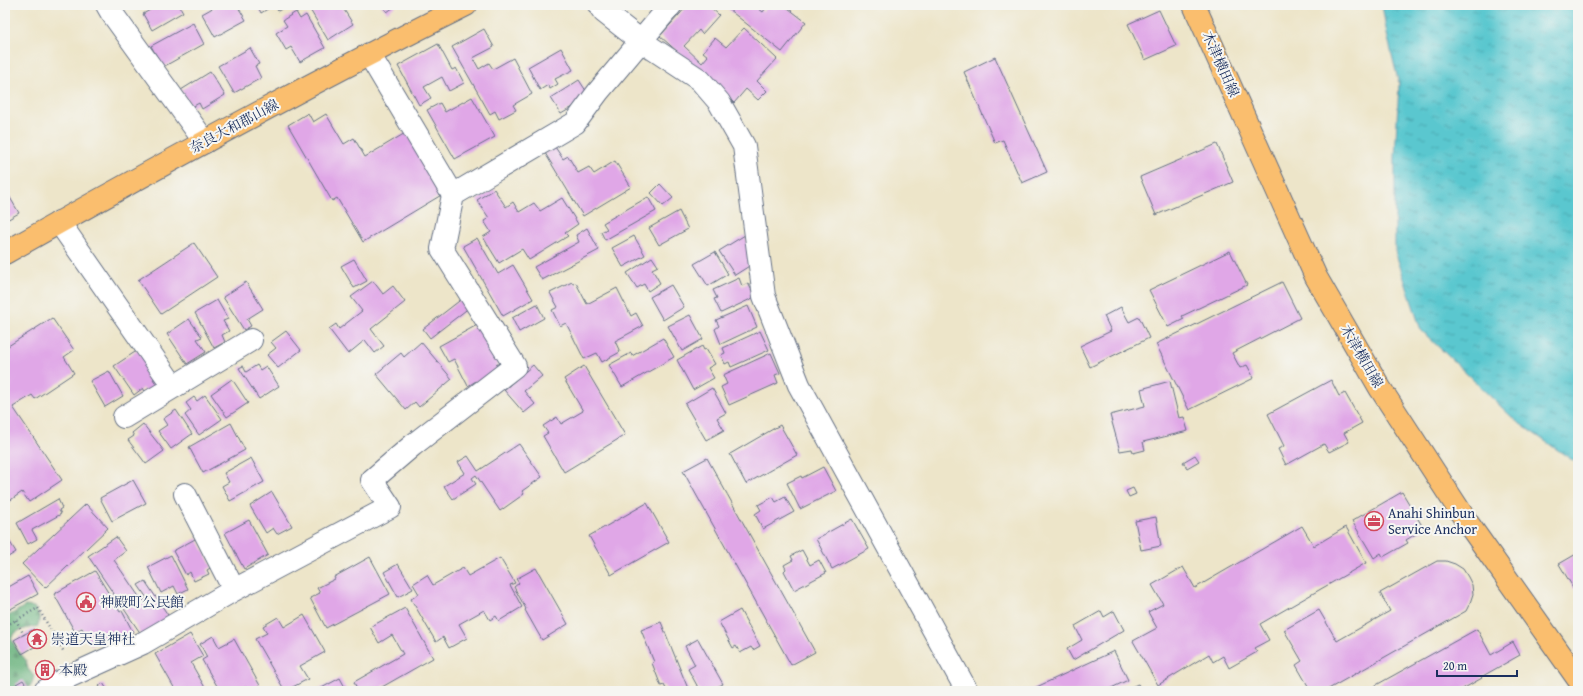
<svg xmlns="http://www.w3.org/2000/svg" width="1583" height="696" font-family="'Gentium Book Plus','Noto Serif JP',serif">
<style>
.forest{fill:url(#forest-firs);stroke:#40706c}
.water{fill:url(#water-ripples);stroke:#3a7b96}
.building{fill:#e0a7e7}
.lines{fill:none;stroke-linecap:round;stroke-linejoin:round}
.minor-casing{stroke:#646f83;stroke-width:24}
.major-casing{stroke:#646f83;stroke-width:24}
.path{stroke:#646f83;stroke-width:2.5;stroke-dasharray:1 3;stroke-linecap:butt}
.minor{stroke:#fff;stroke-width:22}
.major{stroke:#fabe6e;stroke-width:22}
.labels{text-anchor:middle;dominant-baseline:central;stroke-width:4;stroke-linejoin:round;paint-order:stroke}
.street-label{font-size:14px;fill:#1b2f5e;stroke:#f6f6f2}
.poi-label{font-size:14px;fill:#1b2f5e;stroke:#f6f6f2;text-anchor:start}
</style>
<defs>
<pattern id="forest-firs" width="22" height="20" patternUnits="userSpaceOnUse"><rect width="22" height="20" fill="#66b17a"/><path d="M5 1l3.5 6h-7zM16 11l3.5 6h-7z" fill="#539067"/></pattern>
<pattern id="water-ripples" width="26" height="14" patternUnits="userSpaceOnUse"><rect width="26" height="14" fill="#5ac7cf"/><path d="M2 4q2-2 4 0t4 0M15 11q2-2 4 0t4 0" fill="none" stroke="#4aa2ab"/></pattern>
</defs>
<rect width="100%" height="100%" fill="#f6f6f2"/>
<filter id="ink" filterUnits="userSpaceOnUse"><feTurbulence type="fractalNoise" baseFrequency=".025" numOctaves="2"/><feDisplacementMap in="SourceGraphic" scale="8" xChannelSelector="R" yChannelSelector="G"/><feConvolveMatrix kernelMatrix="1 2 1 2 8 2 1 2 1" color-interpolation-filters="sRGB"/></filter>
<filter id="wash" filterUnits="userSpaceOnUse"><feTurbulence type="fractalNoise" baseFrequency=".012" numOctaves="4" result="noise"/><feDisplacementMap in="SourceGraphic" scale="16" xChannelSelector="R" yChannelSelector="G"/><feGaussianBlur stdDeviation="0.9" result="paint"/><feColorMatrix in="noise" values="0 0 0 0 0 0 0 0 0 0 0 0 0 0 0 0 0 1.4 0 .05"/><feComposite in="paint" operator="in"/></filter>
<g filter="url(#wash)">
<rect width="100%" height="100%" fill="#ede5c9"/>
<path class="forest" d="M25 606 34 607 40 617 38 626C28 629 17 628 11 638L18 651 26 660 28 669 34 676C30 695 21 691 5 691V618Z"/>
<path class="water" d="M1382 5H1578V464L1516 421 1421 330 1395 251V158L1399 84 1387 34Z"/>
<g id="blocks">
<path class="building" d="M149 5H179L183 12 152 30 143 14 150 10 147 6Z
M218 5H241L238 7 246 20 215 37 202 14Z
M257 5H289L278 11 274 5 261 13Z
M314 5H341L353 24 328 40 309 8Z
M381 5H397L387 12Z
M688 5H708L719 15 702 34 699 30 684 46 702 63 708 56 703 52 715 38 726 47 744 28 777 59 757 81 767 91 758 100 746 89 734 103 660 36Z
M731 5H754L763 12 768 5H784L806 22 782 52 728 9Z
M1159 10 1176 46 1145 60 1128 24Z
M296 12 300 19 306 15 325 48 300 62 291 47 286 50 276 33 287 26 283 20Z
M193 23 204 44 163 67 151 46Z
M484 29 494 47 473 58 479 69 489 63 493 69 513 58 532 94 513 105 516 110 499 119 495 111 490 114 452 47Z
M438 44 452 70 456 68 464 83 449 91 442 77 424 87 431 98 419 105 398 66Z
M250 48 259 64 255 66 261 78 234 93 218 66Z
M561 48 573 70 555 79 558 84 550 89 548 85 540 90 528 67Z
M995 57 1047 172 1022 183 1003 140 995 143 964 72Z
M210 72 225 95 202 109 199 103 192 107 181 90Z
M579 80 590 97 561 114 551 98Z
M472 97 495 137 455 159 427 110 440 103 445 112Z
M308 113 313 122 326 114 344 144 354 138 365 157 407 132 443 194 363 242 337 198 332 201 288 125Z
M1217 144 1233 182 1156 215 1140 177Z
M555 147 563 159 568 156 578 173 589 167 594 174 615 161 631 187 583 216 545 153Z
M660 184 673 198 663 206 651 193Z
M5 189 19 213 5 221Z
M494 189 506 207 513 202 519 212 534 203 540 211 562 198 578 224 565 233 568 236 529 260 522 249 499 263 483 237 491 232 484 221 489 218 477 200Z
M648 197 656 211 605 240 601 232 607 229 603 223Z
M679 211 688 229 659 245 649 228Z
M587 228 599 250 542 280 534 267 579 242 576 235Z
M745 235 754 263 735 275 719 251Z
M634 236 645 255 623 267 612 248Z
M477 238 498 274 513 265 533 299 503 316 463 246Z
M194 243 217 277 161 314 138 280Z
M1230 251 1247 285 1182 316 1184 319 1168 327 1149 290Z
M715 252 728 274 708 286 694 264Z
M652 257 658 266 652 269 660 283 648 291 644 284 637 288 627 273Z
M354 259 367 281 354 288 341 266Z
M739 278 742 286 748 283 755 297 721 313 714 299 717 298 713 290Z
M373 281 383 294 393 286 405 302 371 329 384 346 375 353 365 340 348 354 329 329 336 324 339 329 362 311 351 297Z
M246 282 263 309 247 319 251 326 244 330 223 297Z
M572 282 573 284 576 283 587 304 617 288 631 316 636 313 643 326 615 341 620 352 602 362 597 353 584 359 566 323 560 326 552 310 558 307 550 293Z
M1282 282 1300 318 1232 353 1240 368 1247 365 1254 378 1189 410 1156 344Z
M671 285 684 307 663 320 650 297Z
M463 298 470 307 430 338 423 329Z
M217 300 228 319 223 321 229 331 222 335 225 342 214 348 195 313Z
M537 304 544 318 519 332 512 318Z
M748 306 757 327 721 344 715 329 719 326 716 320Z
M1121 307 1129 322 1139 317 1149 338 1090 367 1080 346 1111 331 1104 316Z
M690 315 703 339 682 351 668 326Z
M52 318 74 350 64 357 74 373 35 399 32 395 13 407 62 480 29 502 22 492 5 504V348Z
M189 319 202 337 197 339 206 352 187 364 167 334Z
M479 324 501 362 496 365 500 372 478 384 476 381 468 386 454 359 448 362 439 346Z
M286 331 301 350 278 368 267 355 276 348 271 342Z
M760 331 769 350 731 367 729 362 725 364 721 355 725 353 723 348Z
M663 338 674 357 622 387 609 365 631 353 632 356Z
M421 342 452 379 419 407 415 402 406 410 376 374 401 353 404 357Z
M702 346 704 350 706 349 715 364 708 368 714 378 693 390 677 360Z
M138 350 157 377 153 379 157 385 146 393 143 388 134 395 114 366Z
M771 353 780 373 775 375 778 383 729 405 721 387 727 384 723 375Z
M257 365 260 370 266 366 279 386 259 399 239 368 243 366 246 372Z
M533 365 542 376 524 391 535 404 524 413 504 390Z
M584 366 625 435 564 472 543 436 548 433 543 426 557 417 561 424 583 411 564 379Z
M109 371 123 396 105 407 90 381Z
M232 379 248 403 227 417 211 394Z
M1331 380 1339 396 1345 393 1362 423 1344 433 1349 442 1329 452 1324 444 1286 465 1278 449 1284 446 1268 414Z
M1170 381 1179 418 1184 417 1188 431 1143 442 1145 450 1133 453 1132 449 1120 451 1110 415 1145 406 1141 389Z
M712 388 726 413 717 418 724 430 706 440 685 404Z
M205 395 222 419 199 435 185 415 191 410 186 403 194 397 197 401Z
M176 410 192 434 171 449 158 431 167 425 163 419Z
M231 423 245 450 203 473 189 447Z
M143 424 164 451 146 464 128 440 134 436 132 433Z
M780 425 797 455 746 484 730 454Z
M519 444 542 477 522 491 524 494 500 511 476 475 472 478 476 484 453 499 444 486 465 473 458 462 468 456 478 471Z
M1195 455 1199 461 1187 468 1183 462Z
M251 458 264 482 230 501 222 486 229 482 224 473Z
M707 458 815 652 791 665 683 471Z
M823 467 836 491 800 509 787 483 801 476 802 478Z
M133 480 146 503 112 521 100 498Z
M1133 488 1136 494 1129 497 1126 491Z
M272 492 292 526 277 534 273 528 266 533 250 506Z
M1402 492 1424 529 1406 540 1408 543 1383 557 1381 553 1374 558 1352 521Z
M773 497 776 502 785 497 794 512 763 529 755 514 761 510 758 505Z
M58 499 62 508 59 510 61 514 32 530 37 539 28 544 17 523Z
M647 503 669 542 611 575 589 536Z
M86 504 108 528 45 588 22 564Z
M1156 517 1161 546 1141 550 1135 521Z
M852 519 869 549 832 569 816 539Z
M249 520 268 555 244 569 225 533Z
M1302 526 1314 546 1346 527 1366 563 1260 624 1269 640 1254 648 1257 652 1229 668 1223 656 1213 662 1209 654 1158 685 1133 641 1157 628 1148 612 1163 604 1152 585 1183 567 1195 588Z
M5 534 16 552 5 559Z
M116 537 126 551 114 560 142 601 147 598 138 585 145 581 170 618 143 637 88 556Z
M197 538 212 567 207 570 209 574 194 581 190 572 186 575 173 551Z
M802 550 810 565 819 560 826 573 794 590 784 571 786 569 784 565 793 560 791 556Z
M1578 553V587L1574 589 1559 564Z
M171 555 188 589 178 594 174 586 161 593 148 567Z
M370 557 390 594 326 628 310 598 320 593 317 588 335 579 334 577Z
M500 558 515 583 510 585 522 607 499 621 496 616 490 620 484 610 459 624 467 638 449 648 443 637 436 642 411 599 419 594 413 584 427 575 433 585 463 568 468 576Z
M1437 561H1446L1455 564 1463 569 1468 577 1472 585 1473 594 1470 603 1466 611 1325 691H1311L1296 665 1302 661 1284 630 1319 610 1337 641 1390 611 1380 593Z
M398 564 413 589 398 597 384 572Z
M536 568 568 624 542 640 525 610 526 609 514 587 519 583 516 579Z
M95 571 120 612 122 611 133 632 117 641 113 632 91 645 82 628 75 632 54 594Z
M28 576 38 594 5 612V598L8 597 5 589Z
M405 608 433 658 375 691H358L354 682 403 654 392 635 379 643 370 627Z
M740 610 760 646 753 650 751 647 740 653 736 646 733 648 719 622Z
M1101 611 1104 617 1114 611 1124 630 1073 660 1067 649 1082 640 1075 626Z
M304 615 325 652 300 666 308 679 285 691 255 639 267 633 263 626 278 617 284 627Z
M661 622 689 691H667L664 685 661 686 652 663 654 662 641 630Z
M34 629 41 643 22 654 14 640Z
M1477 629 1491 655 1513 642 1520 655 1481 677 1482 678 1459 691H1370L1369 689Z
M190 634 203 656 191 663 207 691H176L155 654Z
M213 636 219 647 234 639 263 691H248L246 687 239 691H220L202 660 207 657 200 644Z
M698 639 723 684 709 691H700L688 669 695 665 685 646Z
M1114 651 1128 680 1105 691H1028Z
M46 663 51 673 43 677 38 667Z
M340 678 347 691H316Z
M23 680 30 691H20L16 684Z
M103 683 108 691H99L102 690 99 686Z
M1138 684 1142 691H1122Z"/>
</g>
</g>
<g filter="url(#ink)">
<use href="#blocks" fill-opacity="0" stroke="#646f83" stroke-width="1"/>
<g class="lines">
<g class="minor-casing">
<path id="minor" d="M107 5 111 12 205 142
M599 5 604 12 641 41 700 80 719 102 744 146 764 296 799 385 967 691
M453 195 575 123 598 92 671 5
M59 222 174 387
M124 417 251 340
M185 494 234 590
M45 691 68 677 143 643 234 590 390 507 372 480 413 445 515 366 442 249 453 195 369 54"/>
</g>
<g class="major-casing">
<path id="major" d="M1194 5 1316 277 1380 388 1467 522 1578 679
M5 253C157 167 310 83 466 5"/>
</g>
<path class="path" d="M16 620 24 635
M5 629 7 625 38 608 64 652"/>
<use href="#minor" class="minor"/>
<use href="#major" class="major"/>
</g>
</g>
<defs>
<g id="office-ring" transform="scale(1)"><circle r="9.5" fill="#f6f6f2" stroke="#d1495b" stroke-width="1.5"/><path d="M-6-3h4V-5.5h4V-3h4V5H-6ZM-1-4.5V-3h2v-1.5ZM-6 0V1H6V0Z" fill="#d1495b"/></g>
<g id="civic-ring" transform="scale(1)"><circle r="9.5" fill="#f6f6f2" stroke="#d1495b" stroke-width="1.5"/><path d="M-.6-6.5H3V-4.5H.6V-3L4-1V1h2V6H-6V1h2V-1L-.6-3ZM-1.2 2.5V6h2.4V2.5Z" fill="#d1495b"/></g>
<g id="temple-ring" transform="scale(1)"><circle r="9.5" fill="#f6f6f2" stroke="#d1495b" stroke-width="1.5"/><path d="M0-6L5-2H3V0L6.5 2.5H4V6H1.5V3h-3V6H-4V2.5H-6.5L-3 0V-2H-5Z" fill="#d1495b"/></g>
<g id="building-ring" transform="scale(1)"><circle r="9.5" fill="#f6f6f2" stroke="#d1495b" stroke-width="1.5"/><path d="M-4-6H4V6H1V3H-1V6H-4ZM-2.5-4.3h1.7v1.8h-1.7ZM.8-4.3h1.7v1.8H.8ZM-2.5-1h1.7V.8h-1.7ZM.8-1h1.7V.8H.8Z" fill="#d1495b"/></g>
</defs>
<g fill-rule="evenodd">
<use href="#office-ring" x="1374" y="521"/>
<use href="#civic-ring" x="86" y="602"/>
<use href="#temple-ring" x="37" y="639"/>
<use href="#building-ring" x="45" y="670"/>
</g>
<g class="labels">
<g class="street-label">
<text transform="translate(1221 64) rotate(66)">木津横田線</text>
<text transform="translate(234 126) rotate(-28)">奈良大和郡山線</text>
<text transform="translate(1362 356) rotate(60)">木津横田線</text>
</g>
<g class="poi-label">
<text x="1388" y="513">Anahi Shinbun<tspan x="1388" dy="16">Service Anchor</tspan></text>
<text x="100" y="602">神殿町公民館</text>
<text x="51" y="639">崇道天皇神社</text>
<text x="59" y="670">本殿</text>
</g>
</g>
<rect width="1583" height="696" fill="none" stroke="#f6f6f2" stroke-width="20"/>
<path d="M1437 670v6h80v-6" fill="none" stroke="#1b2f5e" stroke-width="2"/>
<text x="1443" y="670" font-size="12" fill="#1b2f5e" stroke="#f6f6f2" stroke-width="3" paint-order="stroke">20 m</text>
</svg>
